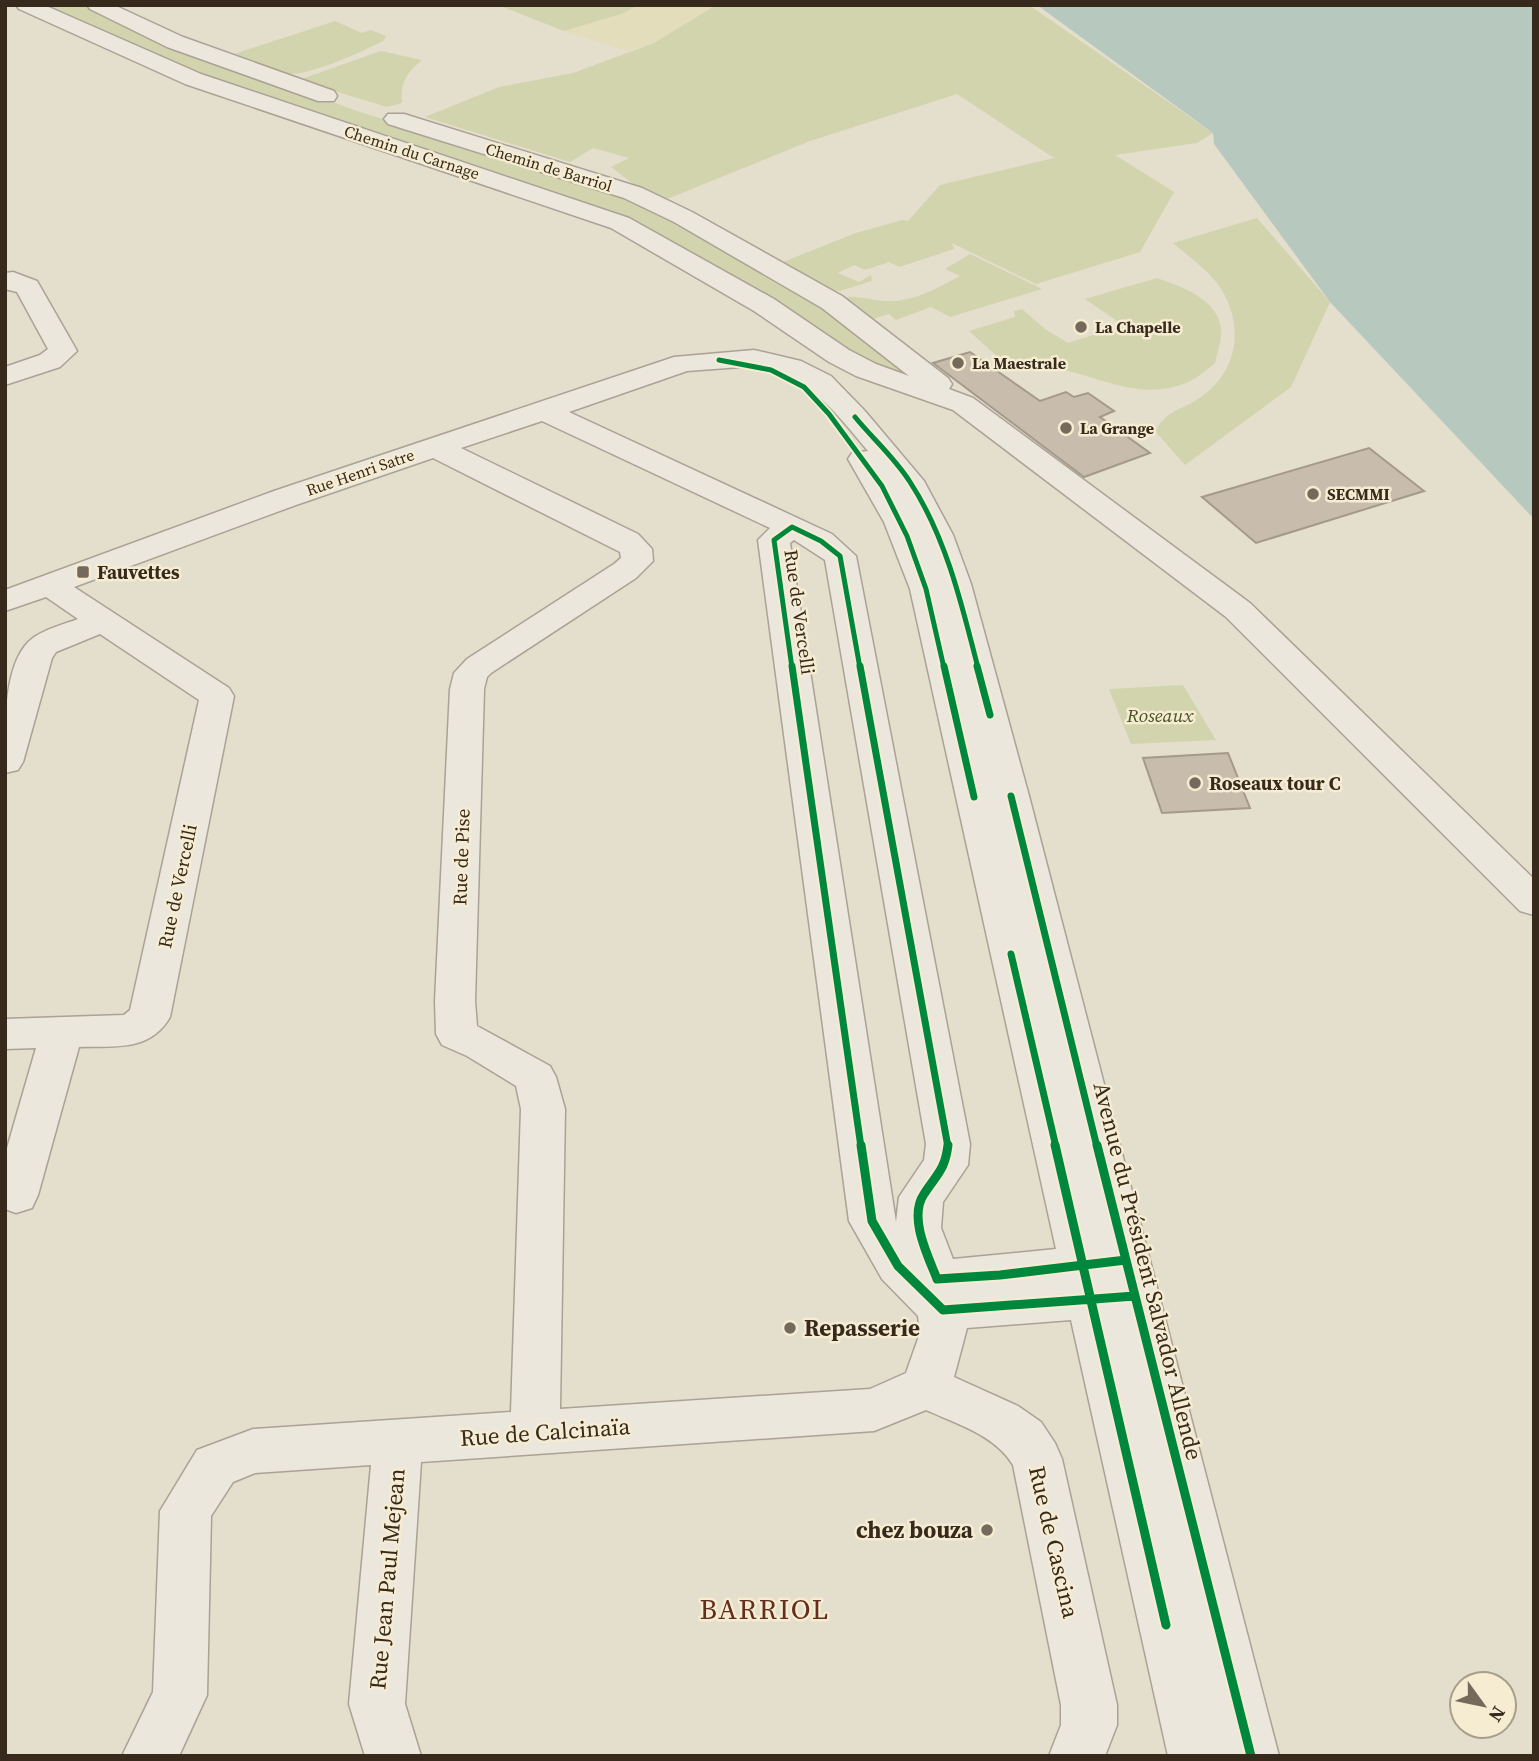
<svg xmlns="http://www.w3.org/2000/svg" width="1539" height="1761" font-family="'Source Serif 4',serif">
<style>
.farmland{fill:#e3ddbc}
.green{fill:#d2d4ae}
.water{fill:#b7c9bf}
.building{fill:#c8bcad;stroke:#a4998b;stroke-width:2}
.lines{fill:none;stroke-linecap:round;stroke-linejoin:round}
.minor-casing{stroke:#a9a295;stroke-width:3}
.minor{fill:#ece7dd;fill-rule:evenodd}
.cycleway-far2-casing{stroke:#f5ecd1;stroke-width:9}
.cycleway-far1-casing{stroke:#f5ecd1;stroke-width:11}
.cycleway-casing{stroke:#f5ecd1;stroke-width:13}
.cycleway-far2{stroke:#00873e;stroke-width:5}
.cycleway-far1{stroke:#00873e;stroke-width:7}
.cycleway{stroke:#00873e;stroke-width:9}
.poi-dot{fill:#74695a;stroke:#f5ecd1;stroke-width:2.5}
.labels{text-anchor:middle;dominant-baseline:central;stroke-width:5;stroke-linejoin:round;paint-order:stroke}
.far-street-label{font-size:16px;fill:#372a1d;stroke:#f5ecd1}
.far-poi-label{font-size:16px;font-weight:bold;fill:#372a1d;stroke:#f5ecd1;text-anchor:start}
.poi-label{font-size:19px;font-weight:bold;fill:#372a1d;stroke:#f5ecd1;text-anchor:start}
.street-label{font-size:19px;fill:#372a1d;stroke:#f5ecd1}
.park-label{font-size:19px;font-style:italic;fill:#465324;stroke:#f5ecd1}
.near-street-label{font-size:23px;fill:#372a1d;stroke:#f5ecd1}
.near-poi-label{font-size:23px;font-weight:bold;fill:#372a1d;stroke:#f5ecd1;text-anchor:start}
.near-quarter-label{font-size:28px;letter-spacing:2px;fill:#632e1d;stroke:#f5ecd1}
</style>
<rect width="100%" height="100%" fill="#e4decc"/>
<path class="farmland" d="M639 5H716L654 43 627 51 564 31 621 14Z"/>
<path class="green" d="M46 5H91L166 41 357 111 624 194 817 299 909 369 900 373 874 367 626 219 229 86 83 25Z
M533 5H639L621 14 564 31 503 7Z
M716 5H1029L1213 133 1197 143 1115 155 1174 192 1140 252 1036 284 952 243 954 249 899 267 889 262 865 270 854 265 838 273 859 282 871 275 872 281 840 291 830 290 783 262 856 233 902 220 908 221 940 185 1054 158 957 94 810 141 667 199 640 189 611 167 629 158 593 148 570 162 425 117 499 87 573 73 654 43Z
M335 21 362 33 371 30 386 36 383 41C357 54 307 78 278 74 263 72 245 61 231 55Z
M381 51 422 60C406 73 400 83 402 103L387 107 308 83 304 78Z
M1257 218 1330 302 1291 387 1185 465 1155 431C1170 407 1180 412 1201 397 1240 370 1245 321 1217 283 1205 268 1187 255 1173 243Z
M970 254 1042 289 950 317 931 307 896 320 889 314 869 320 844 301 847 297C861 296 872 301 886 301 912 303 937 288 960 276L945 269Z
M1157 278C1183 287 1224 301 1221 336 1220 345 1217 354 1215 363 1207 369 1198 378 1188 382 1134 405 1091 369 1038 366 1029 366 1019 367 1010 368L969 331 1015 317 1014 311 1022 309 1045 329 1068 343 1123 325 1085 299Z
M1183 685 1216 740 1131 744 1109 689Z"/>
<path class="water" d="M1037 5H1534V519L1330 302 1214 144 1213 133Z"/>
<path class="building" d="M970 352 1040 401 1066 392 1074 397 1088 393 1114 411 1100 417 1150 453 1084 477 933 363Z
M1369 448 1424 491 1256 543 1202 497Z
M1228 753 1250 808 1162 813 1143 758Z"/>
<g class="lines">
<g class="minor-casing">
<path id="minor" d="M16 5H44L201 74 629 218 774 299 849 350 876 364 909 376 822 308 674 222 624 198 388 124 384 119 388 114H404L642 188 692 212 842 296 948 378 952 384 949 389 973 398 1250 603 1534 879V915L1520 911 1226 617 953 410 856 376 829 362 754 311 611 228 185 84 19 9Z
M87 5H114L183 37 334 91 337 96 334 101H318L167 47 90 9Z
M13 272 37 281 77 351 60 367 5 385V367L40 355 48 349 17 292 5 289V273Z
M754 350 801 361 831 376 865 411 924 481 953 535 971 584 1029 796 1279 1756H1168L1071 1320 967 1328 954 1377 1018 1406 1041 1422 1055 1443 1062 1459 1117 1705V1725L1105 1756H1049L1061 1725V1705L1013 1465C995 1435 957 1424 926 1410L874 1431 421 1462 405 1704 421 1756H365L349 1704 371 1465 255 1473 233 1482 211 1516 207 1695 179 1756H122L153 1692 160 1511 197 1450 253 1429 511 1412 521 1109 516 1086 467 1056 442 1045 436 1034 435 1001 450 689 454 673 467 659 614 564 621 558 620 552 433 458 296 505 74 587 229 688 234 696 170 1017C150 1052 114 1046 79 1047L38 1195 32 1208 16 1213 5 1209V1155L36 1048 5 1049V1019L124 1015 130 1010 199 700 100 634 56 652 52 658 23 762 18 770 5 773C5 738 1 661 33 638 45 629 65 624 78 619L46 597 5 611V590L274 491 674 357ZM754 366C814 381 830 406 868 451L852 453 848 459 884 522 910 589 1056 1249 953 1259 941 1228 943 1202 968 1165 970 1144 856 556 832 534 569 412 687 371ZM542 421 770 528 758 540 849 1221 882 1279 918 1316 920 1333 906 1373 870 1389 560 1409 565 1109 556 1077 550 1066 477 1026 475 1001 484 689 487 677 491 673 636 578 653 561 652 549 638 534 461 448ZM794 540 825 560 926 1144 924 1160 899 1197 896 1222 790 543Z"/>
</g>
<use href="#minor" class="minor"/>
<g class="cycleway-far2-casing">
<path id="cycleway-far2" d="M719 360 771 370 804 387 829 414 882 486 907 536 926 589 944 668
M855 417C873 439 895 458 910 482 946 537 962 605 978 668
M792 668 774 540 792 527 821 541 840 556 860 668"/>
</g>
<g class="cycleway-far1-casing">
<path id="cycleway-far1" d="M792 666 861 1147
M860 666 948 1147
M944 666 974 797
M977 666 990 715
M1011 796 1097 1147
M1011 954 1056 1147"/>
</g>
<g class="cycleway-casing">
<path id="cycleway" d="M861 1145 872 1221 898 1266 943 1310 1135 1296
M948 1145C945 1170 937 1174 924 1194 908 1217 928 1256 937 1279L1000 1275 1126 1260
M1055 1145 1166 1625
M1097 1145 1251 1756"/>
</g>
<use href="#cycleway-far2" class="cycleway-far2"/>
<use href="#cycleway-far1" class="cycleway-far1"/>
<use href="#cycleway" class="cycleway"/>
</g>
<g class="poi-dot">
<circle cx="1081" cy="327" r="7"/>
<circle cx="958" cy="363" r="7"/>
<circle cx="1066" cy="428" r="7"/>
<circle cx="1313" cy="494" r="7"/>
<rect x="76" y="565" width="14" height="14" rx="3.5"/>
<circle cx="1195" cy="783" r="7"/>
<circle cx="790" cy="1328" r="7"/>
<circle cx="987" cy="1530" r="7"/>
</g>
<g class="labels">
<g class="far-street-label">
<text transform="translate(412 152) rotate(18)">Chemin du Carnage</text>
<text transform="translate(549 167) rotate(17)">Chemin de Barriol</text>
<text transform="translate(360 472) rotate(-19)">Rue Henri Satre</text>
</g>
<g class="far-poi-label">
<text x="1095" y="327">La Chapelle</text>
<text x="972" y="363">La Maestrale</text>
<text x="1080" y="428">La Grange</text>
<text x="1327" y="494">SECMMI</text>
</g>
<g class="poi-label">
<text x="97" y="572">Fauvettes</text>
<text x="1209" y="783">Roseaux tour C</text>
</g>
<g class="street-label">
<text transform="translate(800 612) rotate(82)">Rue de Vercelli</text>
<text transform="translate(461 857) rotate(-88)">Rue de Pise</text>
<text transform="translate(177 886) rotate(-78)">Rue de Vercelli</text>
</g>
<g class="park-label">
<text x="1160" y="715">Roseaux</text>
</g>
<g class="near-street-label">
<text transform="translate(1148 1271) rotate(76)">Avenue du Président Salvador Allende</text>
<text transform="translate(545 1432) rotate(-4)">Rue de Calcinaïa</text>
<text transform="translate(1054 1542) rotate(77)">Rue de Cascina</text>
<text transform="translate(387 1579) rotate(-85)">Rue Jean Paul Mejean</text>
</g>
<g class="near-poi-label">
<text x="804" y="1328">Repasserie</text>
<text x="973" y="1530" text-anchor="end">chez bouza</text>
</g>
<g class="near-quarter-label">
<text x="765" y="1609">BARRIOL</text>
</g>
</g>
<rect width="1539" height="1761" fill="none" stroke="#372a1d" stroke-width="14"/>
<g transform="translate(1483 1705) rotate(123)"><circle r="33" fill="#f5ecd1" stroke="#a99e89" stroke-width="2"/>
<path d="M0-5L12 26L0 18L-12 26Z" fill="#74695a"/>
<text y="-10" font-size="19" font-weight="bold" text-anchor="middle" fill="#372a1d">N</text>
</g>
</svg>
